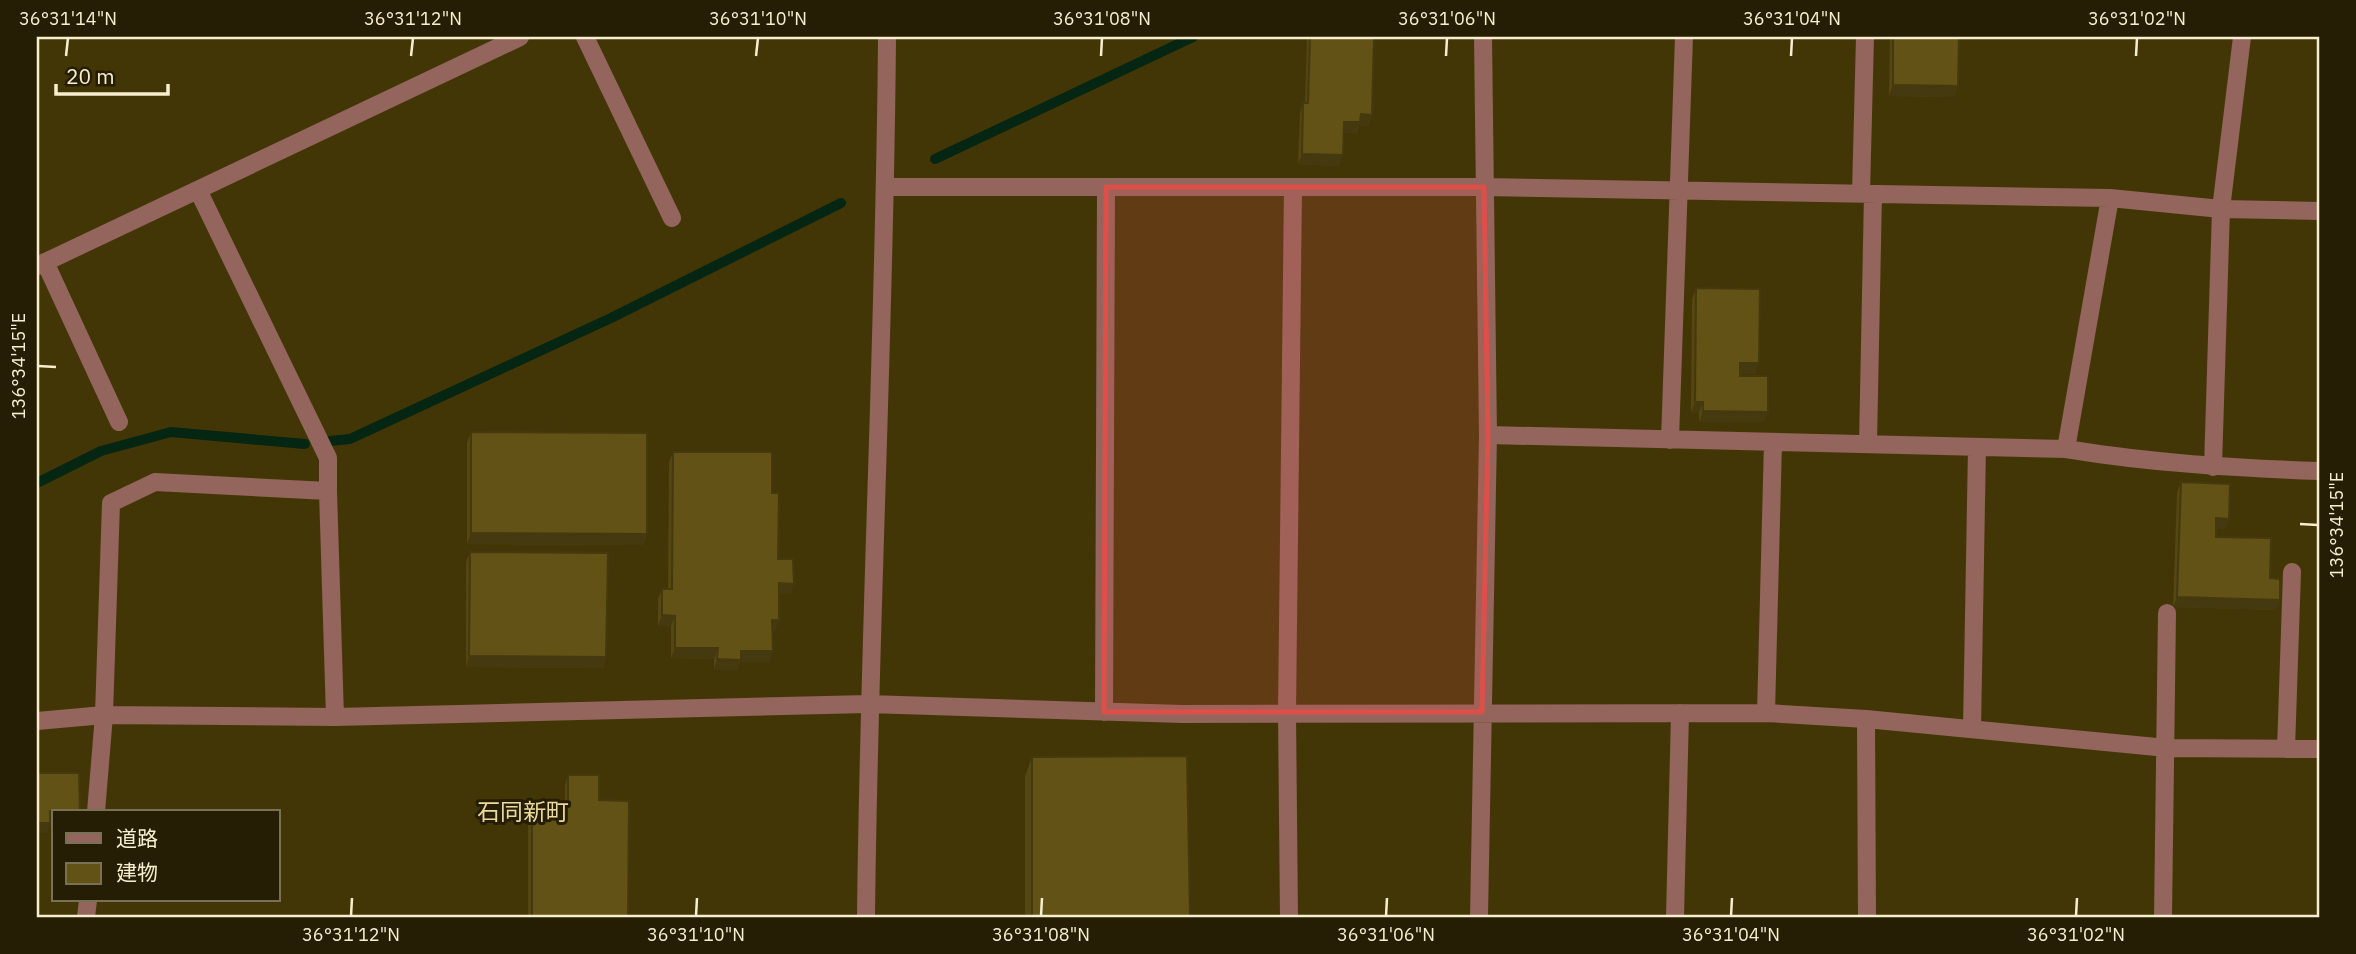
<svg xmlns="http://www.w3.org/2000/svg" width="2356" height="954" font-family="'IBM Plex Sans','Noto Sans JP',sans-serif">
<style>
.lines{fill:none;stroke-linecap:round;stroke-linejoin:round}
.stream{stroke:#052612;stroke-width:10}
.minor{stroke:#93655c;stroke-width:18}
.wall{fill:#554712}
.shaded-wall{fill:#45390f}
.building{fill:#635215;stroke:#45390f;stroke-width:2}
.marked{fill:#dd504a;fill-opacity:0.2;stroke:#dd504a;stroke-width:5;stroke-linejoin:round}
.ticks{fill:none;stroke:#f7eed0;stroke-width:2.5}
.labels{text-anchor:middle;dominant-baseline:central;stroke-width:6;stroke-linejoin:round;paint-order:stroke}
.quarter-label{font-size:23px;fill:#ecd99d;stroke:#251e05}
.neatline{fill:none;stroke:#f7eed0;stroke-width:2.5}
.ticks-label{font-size:18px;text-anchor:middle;fill:#f7eed0}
</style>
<rect width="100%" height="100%" fill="#433606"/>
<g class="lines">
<path class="stream" d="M935 159 1193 37
M330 441 350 439 611 318 841 203
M37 483 101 451 171 432 305 444"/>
<path class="minor" d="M585 37 672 218
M886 187H1484L2110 198 2221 209 2319 211
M198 190 328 458V491
M1861 193 1865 37
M45 262 119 422
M37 266 520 37
M1488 435 2066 449C2151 463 2234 468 2319 471
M1670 440 1684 37
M1868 444 1873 194
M2066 449 2110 198
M2213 467 2221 209 2242 37
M1104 712 1106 187
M1766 713 1773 442
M1866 719 1867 917
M37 721 104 715 335 717 868 704 1182 714 1766 713 1866 719 2167 748 2319 749
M1972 729 1977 447
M2286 749 2292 572
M96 812 104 715 111 503 155 482 328 491 335 717
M86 917 88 900
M866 917C869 624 885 330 887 37
M1289 917 1287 713 1293 187
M1479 917 1488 435 1483 37
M1675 917 1680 713
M2163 917 2167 613"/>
</g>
<path class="wall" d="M1307 37H1374L1372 115 1368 126 1359 125 1357 133 1343 132 1339 166 1298 164 1300 113 1303 103H1305Z
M1890 37H1959L1955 97 1889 96Z
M1696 288 1755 374H1740V376L1764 422H1699V413H1691L1692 299Z
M471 432 647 534 643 545 467 544V443Z
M673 452 772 493 778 559 794 584 790 594H779L775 631H772L769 662H740L737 670H714V659L671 658V626H658V599L662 589H668L669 462Z
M2181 482 2229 519 2225 529H2216V537L2270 578 2276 610 2173 607 2177 493Z
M470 552 606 657 603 668 466 667V562Z
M1032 757 1190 917H1025V776Z
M568 775 599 800 628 917H528V811L532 801H565V785Z"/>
<path class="shaded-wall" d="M1893 85 1958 86 1955 97 1889 96Z
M1361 114 1372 115 1368 126 1359 125 1357 133 1340 132 1344 122Z
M1302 154 1343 155 1339 166 1298 164Z
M1740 363H1759L1755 374H1737Z
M1695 402H1703L1699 413H1691Z
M1703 411 1768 412 1764 422H1699Z
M2216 518 2229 519 2225 529H2212Z
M471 533 647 534 643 545 467 544Z
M779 583 794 584 790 594H775Z
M2177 597 2280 600 2276 610 2173 607Z
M662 615 675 616 671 626H658Z
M772 620H779L775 631H769Z
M675 648H718L714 659 671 658Z
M741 651H773L769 662H740L737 670H714L717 659Z
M469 656 606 657 603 668 466 667Z
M50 811H80L79 812H54V822H46Z
M37 823H50L47 833H37Z"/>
<path class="building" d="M1310 37H1374L1372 115 1361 114 1360 122H1344L1343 155 1302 154 1303 103H1308Z
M1893 37H1959L1958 86 1893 85Z
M1696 288 1760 289 1759 363H1740V376H1768V412L1703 411V402H1695Z
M471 432 647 433V534L471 533Z
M673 452H772V493H779L778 559H793L794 584 779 583V620H772L773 651H741V660L717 659 718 648H675V616L662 615V589H672Z
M2181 482 2230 484 2229 519 2216 518V537L2271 538 2270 578 2280 579V600L2177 597Z
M470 552 608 553 606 657 469 656Z
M1187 756 1190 917H1032V757Z
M37 773H79L80 811H50V823H37Z
M568 775H599V800L629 801 628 917H532V801H568Z"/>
<path class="marked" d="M1106 187H1484L1488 435 1482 712H1104Z"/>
<path class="ticks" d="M66 56 68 38M411 56 413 38M756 56 758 38M1101 56 1102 38M1446 56 1447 38M1791 56 1792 38M2136 56 2137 38M38 366 56 367M2300 524 2318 525M351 916 352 898M696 916 697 898M1041 916 1042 898M1386 916 1387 898M1731 916 1732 898M2076 916 2077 898"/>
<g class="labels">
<g class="quarter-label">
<text x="523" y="811">石同新町</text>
</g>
</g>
<rect width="2356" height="954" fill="none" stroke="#251e05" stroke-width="77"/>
<rect x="52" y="810" width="228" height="91" fill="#251e05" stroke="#797156" stroke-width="2"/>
<rect x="66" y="833" width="35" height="10" fill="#93655c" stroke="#797156" stroke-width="2"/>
<text x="116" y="846" font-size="21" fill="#f7eed0">道路</text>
<rect x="66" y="863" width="35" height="21" fill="#635215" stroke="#797156" stroke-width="2"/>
<text x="116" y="880" font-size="21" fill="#f7eed0">建物</text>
<path d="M56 84v10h112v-10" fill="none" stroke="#f7eed0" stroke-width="3.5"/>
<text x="66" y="84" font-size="21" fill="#f7eed0" stroke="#251e05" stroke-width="5" paint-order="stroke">20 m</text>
<rect x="38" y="38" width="2280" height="878" class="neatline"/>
<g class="ticks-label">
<text x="68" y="25">36°31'14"N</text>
<text x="413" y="25">36°31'12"N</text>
<text x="758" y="25">36°31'10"N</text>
<text x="1102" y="25">36°31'08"N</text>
<text x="1447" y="25">36°31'06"N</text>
<text x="1792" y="25">36°31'04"N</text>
<text x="2137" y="25">36°31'02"N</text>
<text transform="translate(19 366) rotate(-90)" y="6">136°34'15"E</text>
<text transform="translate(2337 525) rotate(-90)" y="6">136°34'15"E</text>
<text x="351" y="941">36°31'12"N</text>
<text x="696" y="941">36°31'10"N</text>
<text x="1041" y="941">36°31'08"N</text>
<text x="1386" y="941">36°31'06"N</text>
<text x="1731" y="941">36°31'04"N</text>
<text x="2076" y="941">36°31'02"N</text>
</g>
</svg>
